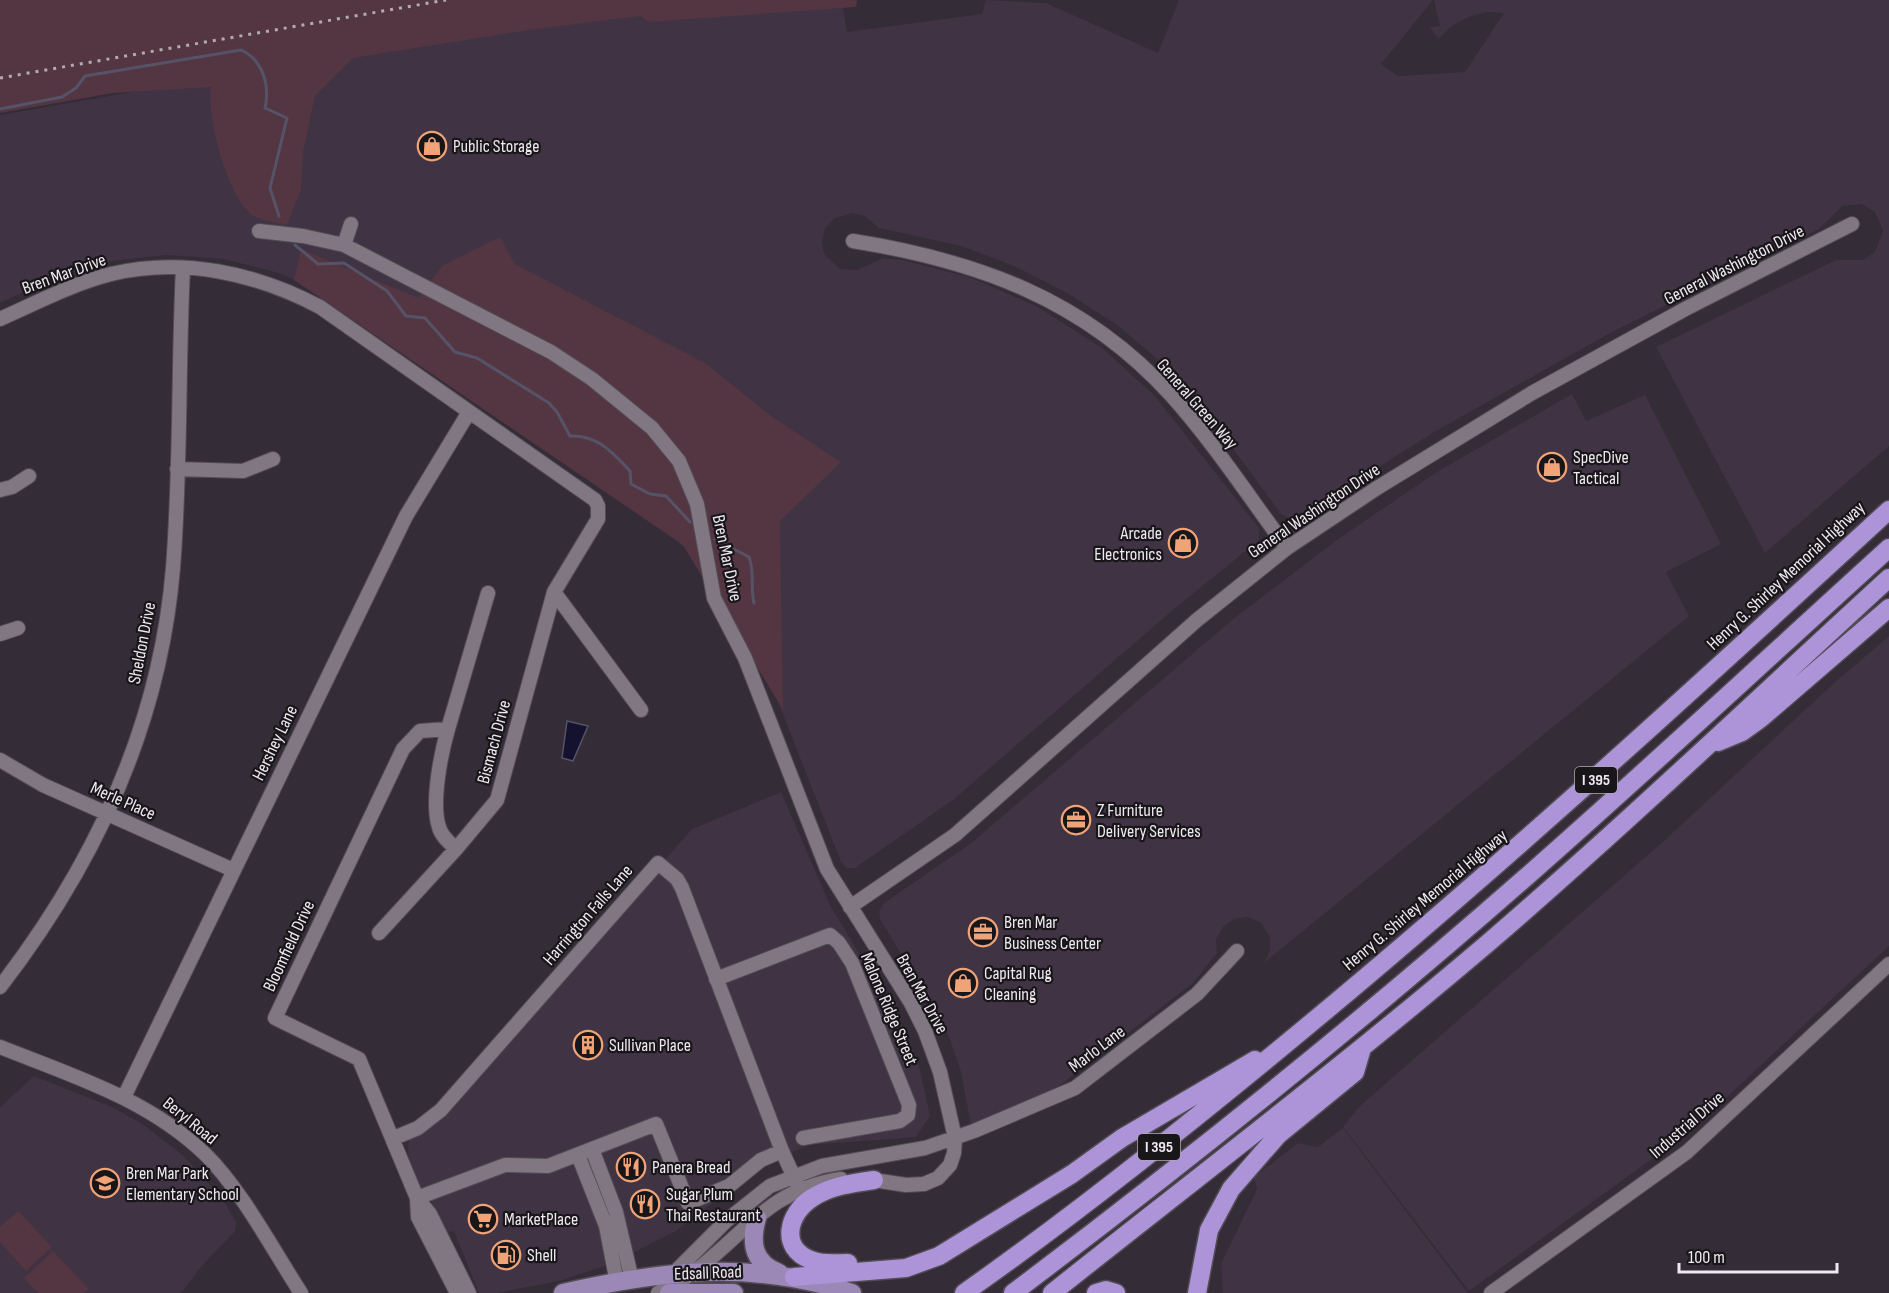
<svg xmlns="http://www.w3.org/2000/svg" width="1889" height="1293" font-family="'Sofia Sans Condensed',sans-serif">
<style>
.built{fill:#403343}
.green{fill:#533641}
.water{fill:#14122f;stroke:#565369;stroke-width:1.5}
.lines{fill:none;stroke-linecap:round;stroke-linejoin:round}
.stream{stroke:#565369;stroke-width:3}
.minor-casing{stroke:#524c54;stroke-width:16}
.major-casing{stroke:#524c54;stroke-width:21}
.highway-casing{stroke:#524c54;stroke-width:21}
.minor{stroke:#817783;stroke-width:14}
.major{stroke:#9b88b6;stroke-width:18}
.highway{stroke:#ad93d8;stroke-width:18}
.rail{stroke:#b1abb3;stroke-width:3;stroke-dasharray:3 6;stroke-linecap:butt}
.labels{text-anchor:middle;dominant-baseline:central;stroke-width:4.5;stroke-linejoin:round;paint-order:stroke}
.shield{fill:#19161a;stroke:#afaab0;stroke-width:1.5}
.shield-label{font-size:16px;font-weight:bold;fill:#efeaf1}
.poi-label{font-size:18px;fill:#efeaf1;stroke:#19161a;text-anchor:start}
.street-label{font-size:18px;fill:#efeaf1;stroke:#19161a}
</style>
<rect width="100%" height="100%" fill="#342c36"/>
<path class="built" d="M842 0 847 32 982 14 986 0 1046 3 1158 53 1179 0H1433L1381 64 1398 76 1465 72 1504 13 1486 12 1468 17 1452 26 1438 39 1430 27 1440 26 1434 0H1889V446L1765 553 1656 347 1836 260H1863L1875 252 1883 231 1875 212 1861 204 1842 206 1819 229 1610 333 1436 431 1299 517 1291 519 1281 514 1193 394 1156 358 1117 325 1069 294 1014 266 961 246 879 228 864 216 852 213 835 218 825 228 822 242 824 254 840 269 857 270 883 258 903 260 972 278 1038 307 1102 348 1154 395 1259 528V540L1173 610 953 800 855 868H847L841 862 759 653 686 549 649 518 326 294 279 273 224 259 167 255 111 261 52 279 0 303V115L529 23Z
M1572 394 1586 421 1645 395 1721 544 1666 572 1689 616 1264 963 1270 951V937L1261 923 1248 917 1234 919 1223 927 1216 939 1217 953 1193 983 1055 1089 971 1125 961 1072 947 1031 880 919 879 911 884 903 970 844 1232 620 1338 539 1437 472Z
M1889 636V946L1688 1133 1469 1291 1343 1127 1361 1105 1665 840 1834 683Z
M781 792 830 905 905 1030 920 1070 930 1116 916 1137 809 1145 788 1154 747 1177 676 1231 613 1263 559 1281 497 1293H479L454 1231 444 1234 426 1189 422 1191 408 1154 409 1138 442 1116 692 829Z
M34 1076 112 1107 141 1123 184 1156 224 1201 236 1222 235 1231 201 1267 181 1293H0V1107Z
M1343 1128 1468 1293H1223L1221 1264 1257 1189 1254 1177 1298 1143 1318 1147Z"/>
<path class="green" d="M0 0H857L856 7 649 22 640 16 529 30 353 58 315 96 303 152 301 190 287 225C278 222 265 222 256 217 228 204 206 114 211 87L113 93 0 113Z
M500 237 515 264 705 363 774 418 841 462 780 521 783 710 683 545 294 280 301 249 418 298 442 266Z
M18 1211 52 1247 26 1271 0 1242V1227Z
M53 1251 89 1289 84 1293H38L24 1278Z"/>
<path class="water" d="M567 721 588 726 573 761 562 758Z"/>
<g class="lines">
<path class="stream" d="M0 109 62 97 76 88 85 76 241 50C263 60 270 85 265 108L287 118 270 188 279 216
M295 245 318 264 344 263 387 291 406 316 425 318 455 352 477 358 549 403 557 412 570 436C598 435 612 452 630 471L631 484 650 494 666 496 690 522
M715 539 749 557C755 573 750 587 754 603"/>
<g class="minor-casing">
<path id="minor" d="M259 231 303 236 344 245 551 352 592 379 652 428 679 461 697 504 714 598 745 658 827 869 911 1003 925 1031 940 1072 955 1138 954 1153 950 1165 938 1178 924 1184 906 1185 867 1179
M853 241C977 261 1084 299 1171 395 1214 443 1249 497 1287 548
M344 245 351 224
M0 319C36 303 72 284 111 274 182 257 256 273 320 307L595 500 598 506V519L554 592 641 710
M177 469 243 471 273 459
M0 490 12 487 29 476
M0 634 18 628
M448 729C441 753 431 803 439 827 441 836 450 843 456 849
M0 760 43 785 233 870
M850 907 955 835 1197 620 1287 548 1377 488 1532 393 1687 308 1852 224
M379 933 456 849 497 800 554 592
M716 979 830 935 839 943 852 963 909 1105 908 1115 900 1121 803 1138
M0 987C95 864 160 725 173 568 181 468 178 368 183 268
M0 1047C73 1076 148 1099 205 1154 241 1189 273 1250 301 1293
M124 1097 406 516 469 412
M394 1138 418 1128 441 1110 658 863 677 879 682 888 782 1151 799 1188
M592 1149 616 1212 632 1280
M578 1155 606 1226 617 1283
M417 1198 505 1165 548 1166 656 1124 688 1203 729 1186 761 1160 782 1151
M417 1198 418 1217 457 1293
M673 1274 726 1221 770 1186 822 1166 925 1148 974 1131 1075 1088 1197 994 1237 951
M469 1293 430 1214 417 1198 359 1059 275 1018 403 749 420 731 448 729 488 593
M658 1293C671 1285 686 1279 698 1269 750 1228 770 1190 841 1179
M1491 1293 1687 1152 1889 964"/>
</g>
<g class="major-casing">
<path id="major" d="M757 1218C750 1243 753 1263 779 1273
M563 1293C663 1270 753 1260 852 1293
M669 1293H734"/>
</g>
<g class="highway-casing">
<path id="highway" d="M1718 742 1742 732 1760 719 1889 608
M848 1263C836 1263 822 1265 811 1260 779 1248 788 1213 812 1198 830 1186 853 1183 874 1180
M794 1277 906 1268 939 1256 1072 1174 1122 1138 1255 1060
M964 1293C1074 1216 1179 1132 1282 1047 1491 875 1690 693 1889 510
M1013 1293C1188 1161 1360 1023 1525 878 1648 770 1768 658 1889 548
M1052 1293C1198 1177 1346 1064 1488 943 1625 825 1756 700 1889 578
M1096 1293 1106 1290 1116 1293
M1197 1293 1209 1230 1231 1189 1278 1135 1355 1072 1362 1048"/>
</g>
<use href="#minor" class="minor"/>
<use href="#major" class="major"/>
<use href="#highway" class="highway"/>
<path class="rail" d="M0 78 446 0"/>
</g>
<defs>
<g id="shop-ring" transform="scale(1.5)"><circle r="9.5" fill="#19161a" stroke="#efa377" stroke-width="1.5"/><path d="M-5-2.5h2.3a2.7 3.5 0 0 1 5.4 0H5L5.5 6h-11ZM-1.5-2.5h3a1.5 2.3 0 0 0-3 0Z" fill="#efa377"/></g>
<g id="office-ring" transform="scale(1.5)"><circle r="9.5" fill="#19161a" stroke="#efa377" stroke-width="1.5"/><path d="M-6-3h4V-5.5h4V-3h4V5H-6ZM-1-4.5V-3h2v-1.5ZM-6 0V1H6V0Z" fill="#efa377"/></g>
<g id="building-ring" transform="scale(1.5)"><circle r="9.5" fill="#19161a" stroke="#efa377" stroke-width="1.5"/><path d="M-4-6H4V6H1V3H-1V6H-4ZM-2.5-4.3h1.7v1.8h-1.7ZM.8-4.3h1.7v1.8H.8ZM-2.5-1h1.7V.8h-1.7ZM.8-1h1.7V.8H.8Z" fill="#efa377"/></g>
<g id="restaurant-ring" transform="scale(1.5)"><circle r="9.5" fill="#19161a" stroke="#efa377" stroke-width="1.5"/><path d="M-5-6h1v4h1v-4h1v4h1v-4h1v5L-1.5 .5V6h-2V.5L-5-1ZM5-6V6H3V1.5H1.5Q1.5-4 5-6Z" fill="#efa377"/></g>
<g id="school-ring" transform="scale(1.5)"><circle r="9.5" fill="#19161a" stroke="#efa377" stroke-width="1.5"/><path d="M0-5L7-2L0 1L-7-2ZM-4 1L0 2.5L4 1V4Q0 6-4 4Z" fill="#efa377"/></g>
<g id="supermarket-ring" transform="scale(1.5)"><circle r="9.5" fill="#19161a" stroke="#efa377" stroke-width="1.5"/><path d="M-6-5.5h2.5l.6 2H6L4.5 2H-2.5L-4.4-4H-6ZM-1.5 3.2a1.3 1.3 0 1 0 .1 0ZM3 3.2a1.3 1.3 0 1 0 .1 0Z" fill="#efa377"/></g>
<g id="fuel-ring" transform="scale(1.5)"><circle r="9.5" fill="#19161a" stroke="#efa377" stroke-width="1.5"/><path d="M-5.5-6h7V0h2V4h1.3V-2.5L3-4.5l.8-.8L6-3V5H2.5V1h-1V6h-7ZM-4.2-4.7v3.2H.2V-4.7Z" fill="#efa377"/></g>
</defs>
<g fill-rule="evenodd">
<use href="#shop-ring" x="432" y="146"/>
<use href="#shop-ring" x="1552" y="467"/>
<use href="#shop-ring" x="1183" y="543"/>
<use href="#office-ring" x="1076" y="820"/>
<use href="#office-ring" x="983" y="932"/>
<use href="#shop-ring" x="963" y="983"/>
<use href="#building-ring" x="588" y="1045"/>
<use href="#restaurant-ring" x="631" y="1167"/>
<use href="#school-ring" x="105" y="1183"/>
<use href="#restaurant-ring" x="645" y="1204"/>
<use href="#supermarket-ring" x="483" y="1219"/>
<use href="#fuel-ring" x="506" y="1255"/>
</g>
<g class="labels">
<g class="shield">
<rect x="1575" y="767" width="42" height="26" rx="4.5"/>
<rect x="1138" y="1134" width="42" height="26" rx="4.5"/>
</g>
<g class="shield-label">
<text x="1596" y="780">I 395</text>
<text x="1159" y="1147">I 395</text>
</g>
<g class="poi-label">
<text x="453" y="146">Public Storage</text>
<text x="1573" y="457">SpecDive<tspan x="1573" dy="21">Tactical</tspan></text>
<text x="1162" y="533" text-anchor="end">Arcade<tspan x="1162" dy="21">Electronics</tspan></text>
<text x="1097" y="810">Z Furniture<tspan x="1097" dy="21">Delivery Services</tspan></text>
<text x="1004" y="922">Bren Mar<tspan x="1004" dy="21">Business Center</tspan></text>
<text x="984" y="973">Capital Rug<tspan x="984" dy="21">Cleaning</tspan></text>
<text x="609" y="1045">Sullivan Place</text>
<text x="652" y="1167">Panera Bread</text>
<text x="126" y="1173">Bren Mar Park<tspan x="126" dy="21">Elementary School</tspan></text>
<text x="666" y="1194">Sugar Plum<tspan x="666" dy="21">Thai Restaurant</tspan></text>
<text x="504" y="1219">MarketPlace</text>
<text x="527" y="1255">Shell</text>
</g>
<g class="street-label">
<text transform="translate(1734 265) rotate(-27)">General Washington Drive</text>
<text transform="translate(64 274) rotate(-20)">Bren Mar Drive</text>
<text transform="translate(1197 404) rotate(49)">General Green Way</text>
<text transform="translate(1314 511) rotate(-34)">General Washington Drive</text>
<text transform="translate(727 558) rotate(78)">Bren Mar Drive</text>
<text transform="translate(1786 576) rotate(-43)">Henry G. Shirley Memorial Highway</text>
<text transform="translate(142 643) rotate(-79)">Sheldon Drive</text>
<text transform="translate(494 742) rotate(-75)">Bismach Drive</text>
<text transform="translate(275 743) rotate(-64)">Hershey Lane</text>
<text transform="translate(123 801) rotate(24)">Merle Place</text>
<text transform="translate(1425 900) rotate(-40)">Henry G. Shirley Memorial Highway</text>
<text transform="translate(588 915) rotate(-49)">Harrington Falls Lane</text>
<text transform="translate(289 946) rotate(-65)">Bloomfield Drive</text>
<text transform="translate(922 994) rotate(61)">Bren Mar Drive</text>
<text transform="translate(889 1009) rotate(67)">Malone Ridge Street</text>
<text transform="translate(1097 1049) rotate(-37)">Marlo Lane</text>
<text transform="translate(190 1121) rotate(39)">Beryl Road</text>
<text transform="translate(1687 1125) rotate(-41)">Industrial Drive</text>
<text transform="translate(708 1273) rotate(-2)">Edsall Road</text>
</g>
</g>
<path d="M1679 1263v9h158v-9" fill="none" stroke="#efeaf1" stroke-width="3"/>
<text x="1688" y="1263" font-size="18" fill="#efeaf1" stroke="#19161a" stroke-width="4.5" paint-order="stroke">100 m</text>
</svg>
